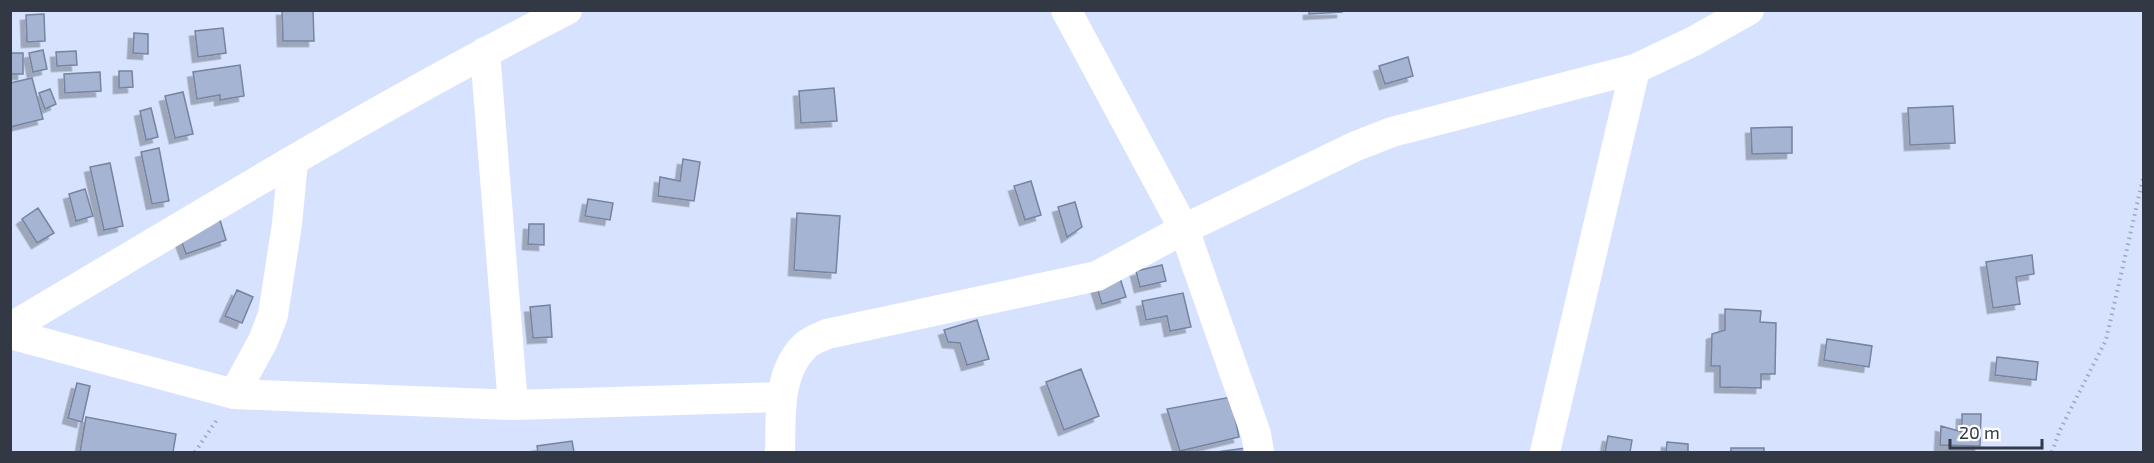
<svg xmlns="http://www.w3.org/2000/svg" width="2154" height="463" font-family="'Exo 2',sans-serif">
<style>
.building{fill:#a6b4d3;stroke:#7683a1;stroke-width:1.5;filter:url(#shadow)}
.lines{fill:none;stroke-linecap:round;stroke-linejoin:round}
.path{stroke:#9da7bd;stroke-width:4;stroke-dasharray:1.5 4.5;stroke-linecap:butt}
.street{stroke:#fff;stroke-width:30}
</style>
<defs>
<filter id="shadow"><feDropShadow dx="-5.5" dy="5.5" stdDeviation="0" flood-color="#0004"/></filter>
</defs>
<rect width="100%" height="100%" fill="#d7e3fe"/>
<path class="building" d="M282 10H313L314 41H283Z
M1309 10H1342V12L1309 14Z
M44 14 45 41 27 42 26 15Z
M223 28 226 53 198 57 195 31Z
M134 33 148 34V54L133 53Z
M43 50 47 69 33 72 29 53Z
M76 51 77 65 57 66 56 52Z
M10 53H23V74H10Z
M1408 57 1413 76 1385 84 1379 66Z
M240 65 244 96 220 100V95L197 99 193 72Z
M119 71H132L133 87 119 88Z
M100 72 101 91 65 93 64 74Z
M32 78 43 119 10 127V83Z
M834 88 837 121 801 123 799 91Z
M50 89 56 104 45 109 39 93Z
M183 92 193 134 175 138 165 96Z
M1953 106 1955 143 1910 145 1908 108Z
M151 108 158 137 146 140 140 111Z
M1792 127V153L1752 154 1751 128Z
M159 148 169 201 152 204 141 152Z
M683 159 700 162 694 201 658 196 660 177 680 181Z
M110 163 123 226 104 230 90 167Z
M1031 181 1041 215 1025 220 1014 186Z
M85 189 93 216 76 221 69 194Z
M588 199 613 203 610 220 585 216Z
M1075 202 1082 227 1067 237 1058 207Z
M38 208 54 233 37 243 22 219Z
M797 213 840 216 836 273 794 270Z
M220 220 226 240 186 254 179 234Z
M529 224H544V245L528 244Z
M2032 255 2034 274 2016 277 2020 304 1993 308 1986 262Z
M1162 265 1166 281 1140 287 1136 271Z
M1120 278 1126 297 1102 304 1096 285Z
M237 290 253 297 242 323 225 316Z
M1183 293 1191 327 1170 331 1167 316 1146 320 1142 301Z
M550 305 552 337 533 338 530 307Z
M1725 309 1761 311 1760 322 1776 323 1775 374H1761V388L1720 387V366H1711L1712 334 1725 330Z
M977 320 989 359 967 365 960 343 948 342 944 330Z
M1827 339 1872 346 1869 367 1824 360Z
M1997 357 2038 362 2036 380 1995 375Z
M1081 369 1099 416 1064 430 1046 382Z
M77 383 90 386 82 422 68 418Z
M1231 397 1239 437 1180 451 1167 409Z
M1962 414H1981L1980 446 1940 445 1941 426 1962 432Z
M86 417 176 434 173 452H80Z
M1608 436 1632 440 1630 452H1605Z
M572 441 574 452H538L537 446Z
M1667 442 1688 444V452H1666Z
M1245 448 1246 452H1217Z
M1731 448H1764V452H1731Z"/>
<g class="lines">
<path class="path" d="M195 452 216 421
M2052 452 2060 430 2106 340 2144 174"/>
<path class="street" d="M1066 10 1184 229 1256 434 1259 452
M485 52 513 405
M10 328C194 219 376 107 567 10
M10 334 234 394 513 405 781 397
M234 394 263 341 273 315 287 224 293 161
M780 452C781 417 777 371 806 345 812 340 821 337 827 334L1097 276 1184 229 1356 146 1392 132 1635 69 1694 41 1749 10
M1545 452 1635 69"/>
</g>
<rect width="2154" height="463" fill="none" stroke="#323844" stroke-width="24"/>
<path d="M1950 439v9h92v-9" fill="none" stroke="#323844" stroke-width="3"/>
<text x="1959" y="439" font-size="18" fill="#323844" stroke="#ffffff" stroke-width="4.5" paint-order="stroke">20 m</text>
</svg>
